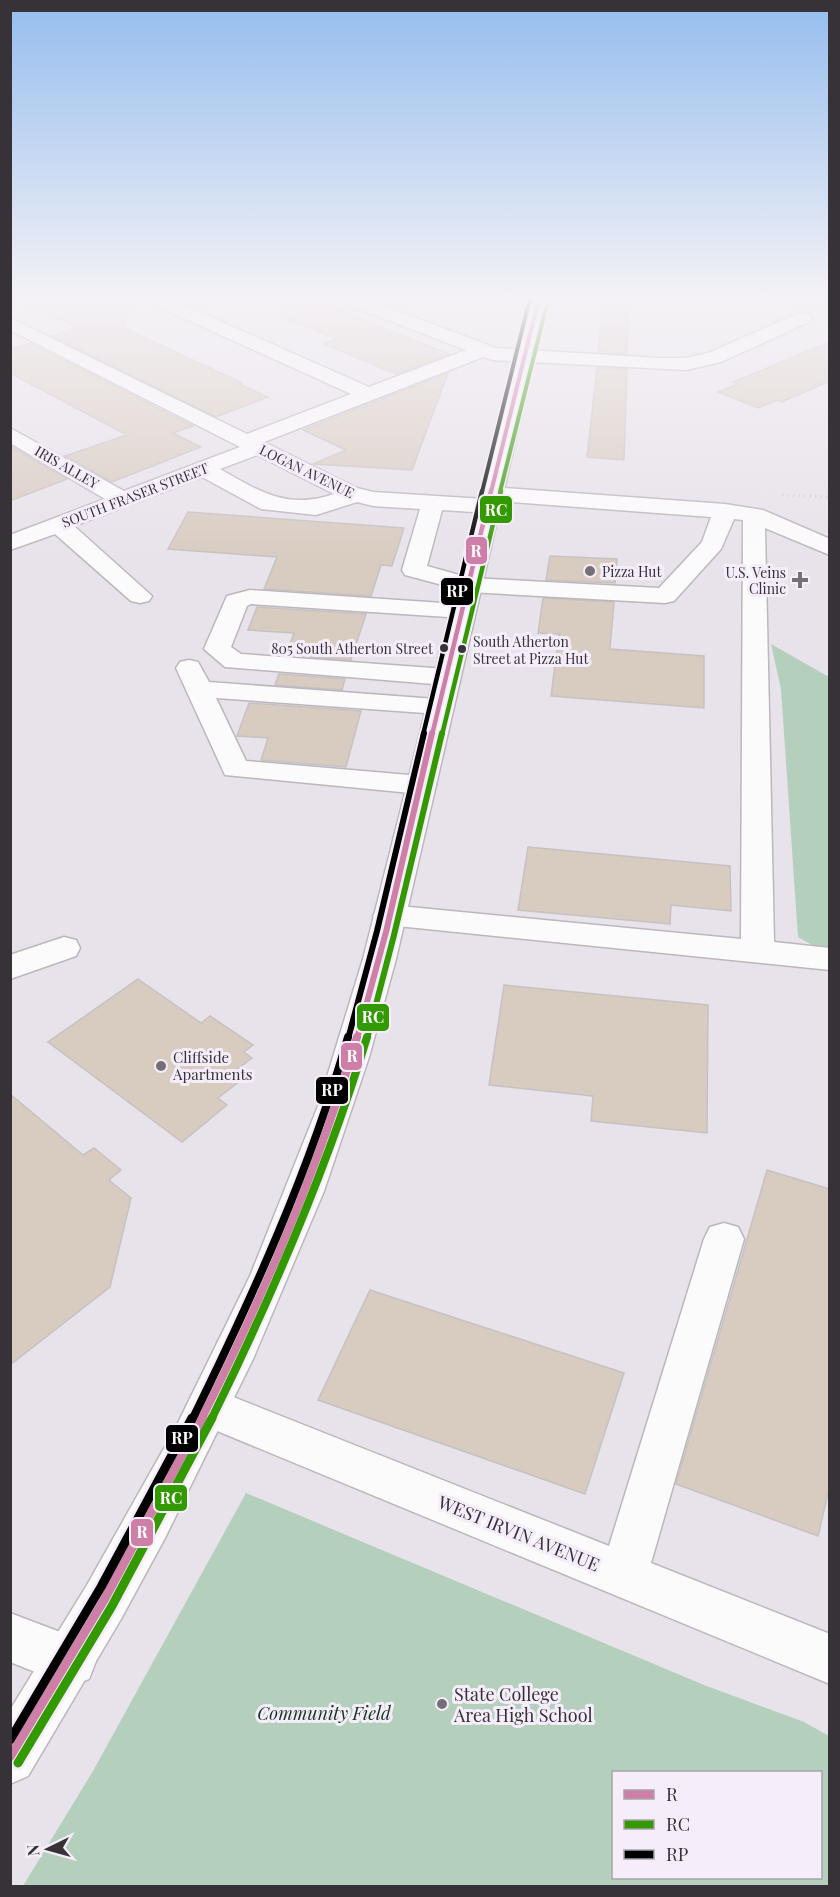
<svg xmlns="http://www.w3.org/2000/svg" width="840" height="1897" font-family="'Playfair Display',serif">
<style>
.green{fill:#b4d0bd;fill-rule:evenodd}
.building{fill:#d8cbc0;stroke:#c6c2c3;stroke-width:1.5}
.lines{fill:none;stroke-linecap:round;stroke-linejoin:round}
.minor-casing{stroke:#bbb7bd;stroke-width:3}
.major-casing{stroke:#bbb7bd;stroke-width:3}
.path{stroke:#d4d2d4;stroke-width:3;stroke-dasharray:1.5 4;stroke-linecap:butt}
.minor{fill:#fcfbfc;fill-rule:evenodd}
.major{fill:#fcfbfc;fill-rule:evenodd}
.bus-1-far4-casing{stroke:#f6edfa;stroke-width:7}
.bus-1-far3-casing{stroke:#f6edfa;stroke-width:8}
.bus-1-far2-casing{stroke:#f6edfa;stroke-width:10}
.bus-1-far1-casing{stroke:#f6edfa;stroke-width:12}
.bus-1-casing{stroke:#f6edfa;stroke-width:14}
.bus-2-far4-casing{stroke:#f6edfa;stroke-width:7}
.bus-2-far3-casing{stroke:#f6edfa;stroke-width:8}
.bus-2-far2-casing{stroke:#f6edfa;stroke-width:10}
.bus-2-far1-casing{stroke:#f6edfa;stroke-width:12}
.bus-2-casing{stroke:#f6edfa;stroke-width:14}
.bus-3-far4-casing{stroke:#f6edfa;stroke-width:7}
.bus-3-far3-casing{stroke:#f6edfa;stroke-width:8}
.bus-3-far2-casing{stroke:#f6edfa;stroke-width:10}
.bus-3-far1-casing{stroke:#f6edfa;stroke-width:12}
.bus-3-casing{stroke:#f6edfa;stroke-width:14}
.bus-1-far4{stroke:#cd7fa7;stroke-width:4}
.bus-1-far3{stroke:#cd7fa7;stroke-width:4.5}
.bus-1-far2{stroke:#cd7fa7;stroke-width:6}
.bus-1-far1{stroke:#cd7fa7;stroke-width:8}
.bus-1{stroke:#cd7fa7;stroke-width:9}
.bus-2-far4{stroke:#390;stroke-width:4}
.bus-2-far3{stroke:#390;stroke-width:4.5}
.bus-2-far2{stroke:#390;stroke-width:6}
.bus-2-far1{stroke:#390;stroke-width:8}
.bus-2{stroke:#390;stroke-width:9}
.bus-3-far4{stroke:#000;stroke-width:4}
.bus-3-far3{stroke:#000;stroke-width:4.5}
.bus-3-far2{stroke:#000;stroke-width:6}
.bus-3-far1{stroke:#000;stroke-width:8}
.bus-3{stroke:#000;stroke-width:9}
.poi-dot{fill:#747076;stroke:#f6edfa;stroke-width:2}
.bus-dot{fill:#363237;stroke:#f6edfa;stroke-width:2}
.labels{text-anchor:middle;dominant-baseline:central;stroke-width:6;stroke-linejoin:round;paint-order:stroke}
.far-street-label{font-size:14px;fill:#363237;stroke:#f6edfa}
.far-poi-label{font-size:14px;fill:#363237;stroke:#f6edfa;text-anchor:start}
.bus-label{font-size:14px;fill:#363237;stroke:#f6edfa;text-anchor:start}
.poi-label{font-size:15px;fill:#363237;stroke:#f6edfa;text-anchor:start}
.near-street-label{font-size:18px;fill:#363237;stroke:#f6edfa}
.near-poi-label{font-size:18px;fill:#363237;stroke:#f6edfa;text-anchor:start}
.near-park-label{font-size:18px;font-style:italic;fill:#13361f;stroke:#f6edfa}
.line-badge{stroke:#f6edfa;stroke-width:2}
.badge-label{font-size:16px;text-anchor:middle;font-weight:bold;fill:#fff}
</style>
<rect width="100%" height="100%" fill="#e8e2ea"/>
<path class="green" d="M775 298H829V317Z
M771 644 829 677V948L814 946 798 937 781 689Z
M246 1493 704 1685 804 1722 829 1736V1886H23L93 1771ZM820 1772V1878H614V1772Z"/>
<path class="building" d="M15 298H135L122 327 242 383 239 384 268 397 216 417 51 336 77 327Z
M287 298H309L449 354 396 374 324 344 336 339 280 315Z
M604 298H629L627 354 598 352Z
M830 342V381L782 402 777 400 758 408 718 392 738 384 733 382Z
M30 343 193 426 173 433 201 447 112 482 65 456 127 435 10 373V349Z
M597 368 627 369 624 460 587 457Z
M448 373 412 470 313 464 346 450 303 430Z
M10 446 67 479 10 501Z
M188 512 404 528 392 566 381 565 371 596 264 589 277 557 168 549Z
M550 556 617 559 615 583 546 580Z
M543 598 614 602 610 649 704 656V708L551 696 559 634 538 633Z
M257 607 366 614 351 660 286 655 294 633 248 630Z
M279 674 345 679 342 690 275 685Z
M249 703 361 711 346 767 261 760 268 738 237 736Z
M528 847 730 866 731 911 671 905 670 924 518 910Z
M138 979 201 1023 210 1016 253 1045 244 1052 252 1058 231 1074 240 1081 218 1098 227 1105 182 1142 48 1042Z
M504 985 708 1005 707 1133 591 1121 593 1096 489 1085Z
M10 1094 83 1155 94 1148 121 1170 109 1180 131 1198 110 1287 10 1365Z
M767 1170 830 1189V1485L818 1536 676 1484Z
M370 1290 624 1373 585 1494 318 1400Z"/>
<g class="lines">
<g class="minor-casing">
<path id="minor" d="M145 298H168L369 387 466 350 341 302 338 298H363L496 348 658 358H686L708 353 797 314H809L812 318 809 322 721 362 686 370 493 360 483 357 264 442 357 488 373 492 484 499 480 494 483 489 491 487 725 504 763 510 830 539V555L765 528 774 942 830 948V970L378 924 373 916 378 908 389 905 741 939 743 520 734 519 721 549 674 601 665 603 469 592 405 575 402 570 420 509 373 506 357 502 316 515 261 509 202 477 74 526 152 596 149 601 140 603 131 601 55 534 10 550V535L105 499 10 443V428L124 491 240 447 10 330V318L247 434 351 394 148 302ZM257 455 334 494C288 510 260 492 220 469ZM497 501 711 517 702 542 659 588 470 578 427 566 442 510 489 513 497 511 500 506Z
M250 590 472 605 476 610 472 615 463 618 251 604 247 606 231 647 241 654 446 669 455 671 459 677 455 683 446 685 225 667 204 649 227 596Z
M189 660 198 662 209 682 449 700 453 706 449 712 439 714 216 698 246 761 421 776 431 779 436 785 431 791 421 794 225 775 176 668 180 662Z
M64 937 76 940 80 948 76 956 10 979V955Z
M724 1223 738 1227 744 1239 651 1563 830 1634V1684L193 1421 186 1407 193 1393 208 1387 609 1546 704 1239 710 1227Z
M10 1613 89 1643 96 1661 89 1679 71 1686 10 1662Z"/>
</g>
<g class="major-casing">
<path id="major" d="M530 298H548L396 959 369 1057 324 1191 253 1359 165 1538 121 1619 28 1776 10 1784V1710L87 1585 176 1427 250 1276 318 1106 363 959Z"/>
</g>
<path class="path" d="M782 495 830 497"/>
<use href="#minor" class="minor"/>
<use href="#major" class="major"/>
<g class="bus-1-far4-casing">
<path id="bus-1-far4" d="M491 492 539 298"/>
</g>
<g class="bus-1-far3-casing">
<path id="bus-1-far3" d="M432 735 491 491"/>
</g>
<g class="bus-1-far2-casing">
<path id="bus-1-far2" d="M357 1039 386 932 432 733"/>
</g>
<g class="bus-1-far1-casing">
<path id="bus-1-far1" d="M201 1420C263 1296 318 1170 357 1037"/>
</g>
<g class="bus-1-casing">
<path id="bus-1" d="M10 1757 104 1600 202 1418"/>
</g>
<g class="bus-2-far4-casing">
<path id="bus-2-far4" d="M500 492 548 300"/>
</g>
<g class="bus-2-far3-casing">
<path id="bus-2-far3" d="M442 735 501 491"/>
</g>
<g class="bus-2-far2-casing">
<path id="bus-2-far2" d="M367 1039 394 935 442 733"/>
</g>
<g class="bus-2-far1-casing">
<path id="bus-2-far1" d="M211 1420C272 1296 327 1169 367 1037"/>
</g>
<g class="bus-2-casing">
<path id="bus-2" d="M18 1763 112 1606 212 1418"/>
</g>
<g class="bus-3-far4-casing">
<path id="bus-3-far4" d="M482 492 530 298"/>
</g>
<g class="bus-3-far3-casing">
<path id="bus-3-far3" d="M423 735 482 491"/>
</g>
<g class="bus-3-far2-casing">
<path id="bus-3-far2" d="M348 1039 377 931 424 733"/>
</g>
<g class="bus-3-far1-casing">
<path id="bus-3-far1" d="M192 1420C253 1296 310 1170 348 1037"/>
</g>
<g class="bus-3-casing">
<path id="bus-3" d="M10 1740 101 1587 192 1418"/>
</g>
<use href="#bus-1-far4" class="bus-1-far4"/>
<use href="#bus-1-far3" class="bus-1-far3"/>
<use href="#bus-1-far2" class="bus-1-far2"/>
<use href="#bus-1-far1" class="bus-1-far1"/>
<use href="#bus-1" class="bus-1"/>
<use href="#bus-2-far4" class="bus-2-far4"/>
<use href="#bus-2-far3" class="bus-2-far3"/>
<use href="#bus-2-far2" class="bus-2-far2"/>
<use href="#bus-2-far1" class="bus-2-far1"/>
<use href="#bus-2" class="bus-2"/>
<use href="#bus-3-far4" class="bus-3-far4"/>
<use href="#bus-3-far3" class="bus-3-far3"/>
<use href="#bus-3-far2" class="bus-3-far2"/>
<use href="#bus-3-far1" class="bus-3-far1"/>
<use href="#bus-3" class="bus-3"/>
</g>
<linearGradient id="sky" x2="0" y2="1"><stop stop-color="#94bdee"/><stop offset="0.53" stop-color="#f5f2f6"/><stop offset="1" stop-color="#f5f2f6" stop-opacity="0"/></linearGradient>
<rect width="840" height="563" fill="url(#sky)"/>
<g class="poi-dot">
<circle cx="590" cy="571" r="6"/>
<path d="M797 571h6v6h6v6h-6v6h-6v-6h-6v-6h6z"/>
<circle cx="161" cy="1066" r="6"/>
<circle cx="442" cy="1704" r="6"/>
</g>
<g class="bus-dot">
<circle cx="444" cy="648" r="5"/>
<circle cx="462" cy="649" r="5"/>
</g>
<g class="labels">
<g class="far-street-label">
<text transform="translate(67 467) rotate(30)">IRIS ALLEY</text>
<text transform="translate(307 471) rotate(26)">LOGAN AVENUE</text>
<text transform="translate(135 495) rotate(-21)">SOUTH FRASER STREET</text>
</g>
<g class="far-poi-label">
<text x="602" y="571">Pizza Hut</text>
<text x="786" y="572" text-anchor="end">U.S. Veins<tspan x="786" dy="16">Clinic</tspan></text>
</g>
<g class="bus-label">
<text x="473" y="641">South Atherton<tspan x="473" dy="17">Street at Pizza Hut</tspan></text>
<text x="433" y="648" text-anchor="end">805 South Atherton Street</text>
</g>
<g class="poi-label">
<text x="173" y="1057">Cliffside<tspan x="173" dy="17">Apartments</tspan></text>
</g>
<g class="near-street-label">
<text transform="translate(519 1533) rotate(22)">WEST IRVIN AVENUE</text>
</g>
<g class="near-poi-label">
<text x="454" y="1694">State College<tspan x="454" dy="21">Area High School</tspan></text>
</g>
<g class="near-park-label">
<text x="324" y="1713">Community Field</text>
</g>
</g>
<g class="line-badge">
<rect x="479" y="495" width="34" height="29" rx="6" fill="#390"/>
<rect x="465" y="536" width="23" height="29" rx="6" fill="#cd7fa7"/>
<rect x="440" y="577" width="34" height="29" rx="6" fill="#000"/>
<rect x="356" y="1003" width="34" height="29" rx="6" fill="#390"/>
<rect x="340" y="1042" width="23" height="29" rx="6" fill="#cd7fa7"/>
<rect x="315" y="1076" width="34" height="29" rx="6" fill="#000"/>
<rect x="165" y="1424" width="34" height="29" rx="6" fill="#000"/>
<rect x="154" y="1484" width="34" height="28" rx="6" fill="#390"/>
<rect x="130" y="1518" width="24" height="29" rx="6" fill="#cd7fa7"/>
</g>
<g class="badge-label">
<text x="496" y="516">RC</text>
<text x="476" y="557">R</text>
<text x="457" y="597">RP</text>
<text x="373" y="1023">RC</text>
<text x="352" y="1062">R</text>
<text x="332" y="1096">RP</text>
<text x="182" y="1444">RP</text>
<text x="171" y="1504">RC</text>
<text x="142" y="1538">R</text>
</g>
<rect width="840" height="1897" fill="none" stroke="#363237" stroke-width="24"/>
<rect x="612" y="1771" width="210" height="108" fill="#f6edfa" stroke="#a9a2ac" stroke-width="1.5"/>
<rect x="624" y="1790" width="30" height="9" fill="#cd7fa7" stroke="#a9a2ac" stroke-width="1.5"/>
<text x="666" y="1801" font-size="18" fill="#363237">R</text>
<rect x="624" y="1820" width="30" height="9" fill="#339900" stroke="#a9a2ac" stroke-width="1.5"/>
<text x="666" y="1831" font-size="18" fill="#363237">RC</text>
<rect x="624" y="1850" width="30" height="9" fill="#000000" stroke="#a9a2ac" stroke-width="1.5"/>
<text x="666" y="1861" font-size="18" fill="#363237">RP</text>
<g transform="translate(48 1849) rotate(265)" stroke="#f6edfa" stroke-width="4.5" paint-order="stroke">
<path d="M0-4.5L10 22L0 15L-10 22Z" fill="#363237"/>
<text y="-9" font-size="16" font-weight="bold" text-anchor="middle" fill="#363237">N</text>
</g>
</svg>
